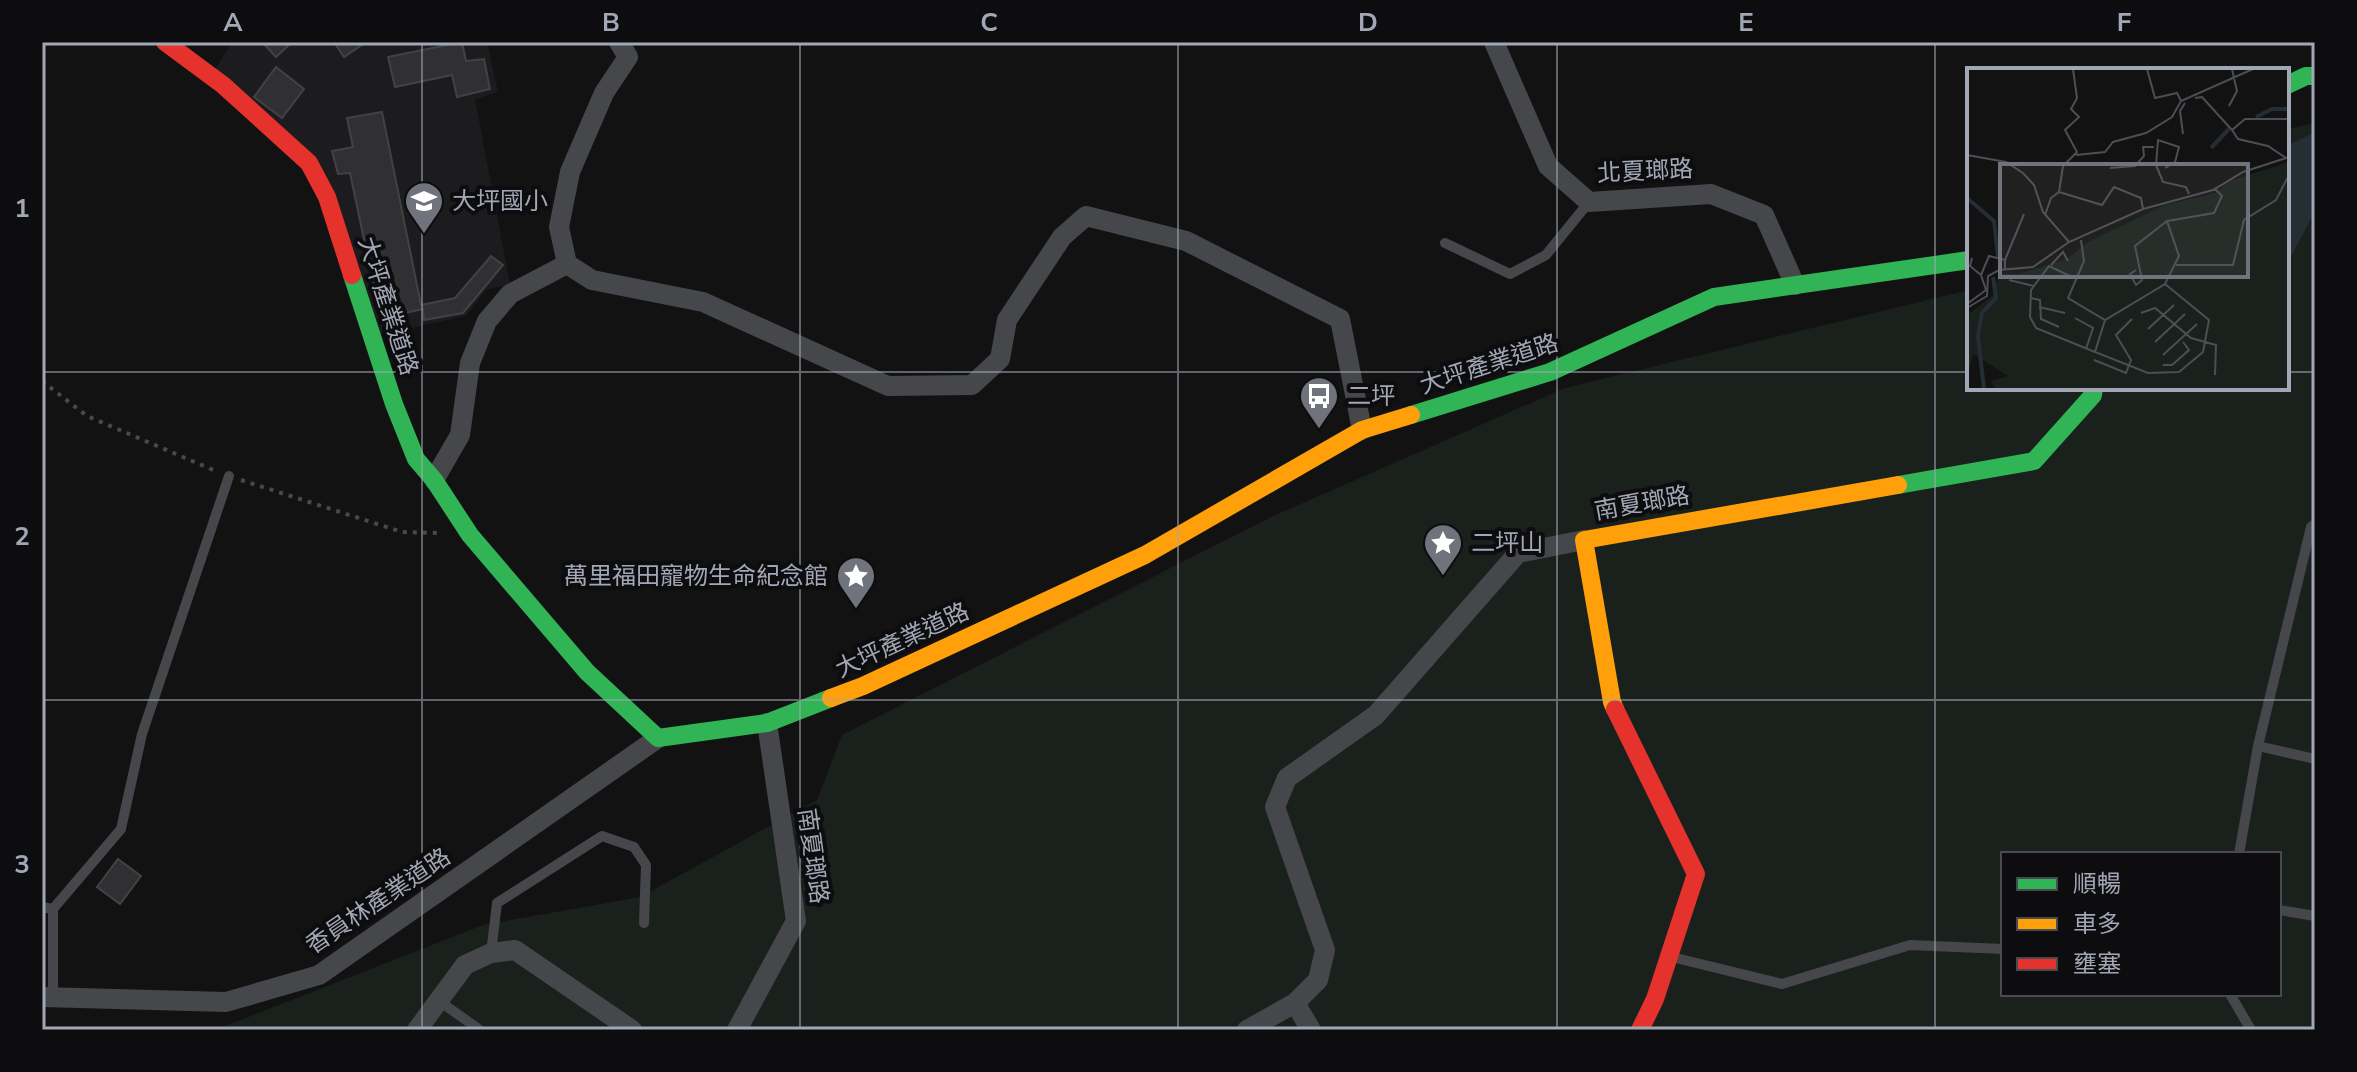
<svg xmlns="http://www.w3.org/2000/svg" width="2357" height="1072" font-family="'Nunito Sans','Noto Sans TC',sans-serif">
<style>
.built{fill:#1c1c1e}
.green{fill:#1a211c;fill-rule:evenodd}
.water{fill:#252d35}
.building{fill:#303032;stroke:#404246;stroke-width:2}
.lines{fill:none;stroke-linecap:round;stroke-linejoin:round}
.path{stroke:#48494d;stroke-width:4;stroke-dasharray:4 6;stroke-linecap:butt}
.lane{stroke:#46474b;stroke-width:10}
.street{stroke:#46474b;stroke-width:20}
.fast{stroke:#30b455;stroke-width:18}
.slow{stroke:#ff9f0a;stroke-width:18}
.jam{stroke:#e5322d;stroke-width:18}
.grid{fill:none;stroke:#a2a7b5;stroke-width:2;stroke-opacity:0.55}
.labels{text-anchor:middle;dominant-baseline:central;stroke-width:8;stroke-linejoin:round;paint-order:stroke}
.street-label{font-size:24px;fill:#a2a7b5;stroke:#0d0c0e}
.poi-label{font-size:24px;fill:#a2a7b5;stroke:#0d0c0e;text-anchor:start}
.inset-river{fill:none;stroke:#252d35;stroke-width:4}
.inset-road{fill:none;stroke:#4c4e53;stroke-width:2}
.view{fill:#70737c;fill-opacity:0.15;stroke:#70737c;stroke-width:4}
.inset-edge{fill:none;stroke:#a2a7b5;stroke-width:4}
.neatline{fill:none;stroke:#a2a7b5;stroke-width:3}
.grid-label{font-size:26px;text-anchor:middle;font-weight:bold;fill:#a2a7b5}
</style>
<rect width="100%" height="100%" fill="#121212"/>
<path class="built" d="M232 42H487L498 92 475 99 510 284 486 290 466 316 379 335 332 186 214 71Z"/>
<path class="green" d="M2315 123V1030H215L483 925 640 897 817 800 842 735 1271 517 1565 388 1969 290V388H2287V129ZM2003 854H2279V994H2003Z"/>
<path class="water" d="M2313 133H2315V211L2287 264V146Z"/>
<path class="building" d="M262 42H292L276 57Z
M334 42H366L344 57Z
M462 42 466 61 484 59 490 89 457 97 452 75 395 87 388 57Z
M276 67 304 89 282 118 254 97Z
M382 112 421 305 455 298 491 256 503 265 463 313 424 320 423 309 396 315 397 322 382 325 350 173 338 174 332 151 353 147 347 118Z
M118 859 141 876 120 904 97 887Z"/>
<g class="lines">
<path class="path" d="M42 381 87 416 218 472
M241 480 402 532 440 533"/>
<path class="lane" d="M1445 243 1510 274 1546 255 1589 202
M2258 746 2315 759
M2239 854 2258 746 2311 527 2315 524
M42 907 53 909V995
M53 909 121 829 142 734 229 476
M2279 910 2315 916
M491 953 497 903 602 836 634 847 646 865 644 923
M1672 957 1782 984 1910 945 2003 949
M2230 994 2251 1030
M439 1001 480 1030"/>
<path class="street" d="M1494 42 1548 166 1589 202 1711 194 1764 215 1795 285
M567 264 592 280 703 302 888 386 972 385 1000 359 1007 320 1062 237 1086 216 1186 241 1340 319 1362 430
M434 480 460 435 470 363 487 321 510 294 567 264 559 227 570 172 604 93 628 57 619 42
M42 997 226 1002 319 975 658 738
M1295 1003 1311 1030
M417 1030 465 965 491 953 515 950 632 1030
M737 1030 796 921 767 723
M1247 1030 1295 1003 1318 980 1325 950 1275 807 1287 778 1376 715 1518 553 1584 540"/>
<path class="fast" d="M2287 85 2306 76H2315
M352 275 394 404 416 459 434 480 470 535 587 672 658 738 767 723 831 698
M1411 415 1550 372 1714 297 1969 260
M1898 485 2034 461 2093 395 2094 388"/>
<path class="slow" d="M831 698 863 686 1145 555 1362 430 1411 415
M1615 709 1612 702 1584 540 1898 485"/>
<path class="jam" d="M165 42 223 85 309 163 327 197 352 275
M1615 709 1696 874 1655 999 1640 1030"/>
</g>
<path class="grid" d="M422 42V1030M800 42V1030M1178 42V1030M1557 42V1030M1935 42V1030M42 372H1969M2287 372H2315M42 700H2315"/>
<defs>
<g id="school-pin" transform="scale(2)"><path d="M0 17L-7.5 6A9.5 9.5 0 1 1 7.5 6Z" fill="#70737c" stroke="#0d0c0e"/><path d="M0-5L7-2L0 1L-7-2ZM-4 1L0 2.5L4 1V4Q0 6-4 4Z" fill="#fff"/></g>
<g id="bus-pin" transform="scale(2)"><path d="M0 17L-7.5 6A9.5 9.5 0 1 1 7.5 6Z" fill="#70737c" stroke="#0d0c0e"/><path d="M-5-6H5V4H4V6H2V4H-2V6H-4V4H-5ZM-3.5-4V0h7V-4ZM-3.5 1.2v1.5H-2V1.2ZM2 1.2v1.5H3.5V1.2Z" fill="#fff"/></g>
<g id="sight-pin" transform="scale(2)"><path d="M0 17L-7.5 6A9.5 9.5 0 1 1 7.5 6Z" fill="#70737c" stroke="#0d0c0e"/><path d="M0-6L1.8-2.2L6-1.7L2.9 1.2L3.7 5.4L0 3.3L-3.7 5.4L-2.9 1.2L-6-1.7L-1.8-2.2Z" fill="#fff"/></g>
</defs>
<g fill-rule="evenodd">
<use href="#school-pin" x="424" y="201"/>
<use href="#bus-pin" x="1319" y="396"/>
<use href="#sight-pin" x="1443" y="543"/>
<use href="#sight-pin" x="856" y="576"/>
</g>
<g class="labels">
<g class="street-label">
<text transform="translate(1645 171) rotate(-3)">北夏瑯路</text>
<text transform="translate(388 306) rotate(72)">大坪產業道路</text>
<text transform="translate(1489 364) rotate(-18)">大坪產業道路</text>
<text transform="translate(1642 503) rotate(-10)">南夏瑯路</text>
<text transform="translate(902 640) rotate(-25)">大坪產業道路</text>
<text transform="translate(813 856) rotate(82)">南夏瑯路</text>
<text transform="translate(378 901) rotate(-34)">香員林產業道路</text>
</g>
<g class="poi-label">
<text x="452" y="201">大坪國小</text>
<text x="1347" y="396">二坪</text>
<text x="1471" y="543">二坪山</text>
<text x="828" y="576" text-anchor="end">萬里福田寵物生命紀念館</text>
</g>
</g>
<g transform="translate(1967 68)">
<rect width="322" height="322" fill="#121212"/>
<path d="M322 94V321H28L24 313 41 308 6 286 0 310V247L25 228 32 205 52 206 100 191 121 174 198 137 248 125 263 113Z" fill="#1a211c"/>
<path class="inset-river" d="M289 49 305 41H322M244 80 262 61M0 130 27 153 31 189M17 321 11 268 15 245 29 230 26 209"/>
<path class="inset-road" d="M180 1 188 30 210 25 214 33M228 30 235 29 265 62 278 51H322M262 38 270 23 265 1M265 62 271 71 301 78 319 90M216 66 213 43 218 35M0 87 39 94 56 105 67 117 76 144 102 174M109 87 138 84 146 74 179 65 205 49 214 33 286 1M143 100 168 98 177 88 176 79H187M198 100 208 94 212 79 191 72 189 97 196 114 219 119 222 126M92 124 135 137 147 119 174 130 176 141M78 147 84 130 92 124 96 98 110 84 98 62 112 49 104 41 110 30 106 1M114 172 117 193 101 230 138 252 198 216 212 188 200 153 247 145 255 128 247 120M38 192 57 146M84 197 96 184 101 193M209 197H266L277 152 309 132 322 107M169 202 163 206 169 217 175 212 168 178 200 153M14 207 22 188 38 192V201M107 210 82 198 64 222 63 249 69 260 128 284M42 212 67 218M64 230 73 232 74 251 92 259M0 236 19 222 14 207 3 198 5 190M72 239 98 245M0 240 20 228 21 208 32 202 66 199 102 174 176 141 246 122 276 104 322 89M174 245 188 240 224 270 249 277 248 307M108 250 126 260 119 281M138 252 128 284 181 305 212 304 236 284 242 252 198 216M181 261 207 237M188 274 218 246M196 287 230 256M127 292 159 305 164 292 149 267 165 251M196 297H205L222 282 216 274"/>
<path class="view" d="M33 96H281V209H33Z"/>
<rect width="322" height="322" class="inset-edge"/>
</g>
<rect width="2357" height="1072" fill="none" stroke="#0d0c0e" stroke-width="88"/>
<rect x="2001" y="852" width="280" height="144" fill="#0d0c0e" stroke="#494a51" stroke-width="2"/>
<rect x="2017" y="878" width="40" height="12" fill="#30b455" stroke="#494a51" stroke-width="2"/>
<text x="2073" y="892" font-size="24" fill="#a2a7b5">順暢</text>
<rect x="2017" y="918" width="40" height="12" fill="#ff9f0a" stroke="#494a51" stroke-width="2"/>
<text x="2073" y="932" font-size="24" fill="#a2a7b5">車多</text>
<rect x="2017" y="958" width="40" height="12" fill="#e5322d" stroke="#494a51" stroke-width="2"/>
<text x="2073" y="972" font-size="24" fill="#a2a7b5">壅塞</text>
<rect x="44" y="44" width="2269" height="984" class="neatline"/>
<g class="grid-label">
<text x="233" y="31">A</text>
<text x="611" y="31">B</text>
<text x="989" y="31">C</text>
<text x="1368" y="31">D</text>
<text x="1746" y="31">E</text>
<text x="2124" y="31">F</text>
<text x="22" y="217">1</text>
<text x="22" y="545">2</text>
<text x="22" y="873">3</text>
</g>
</svg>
